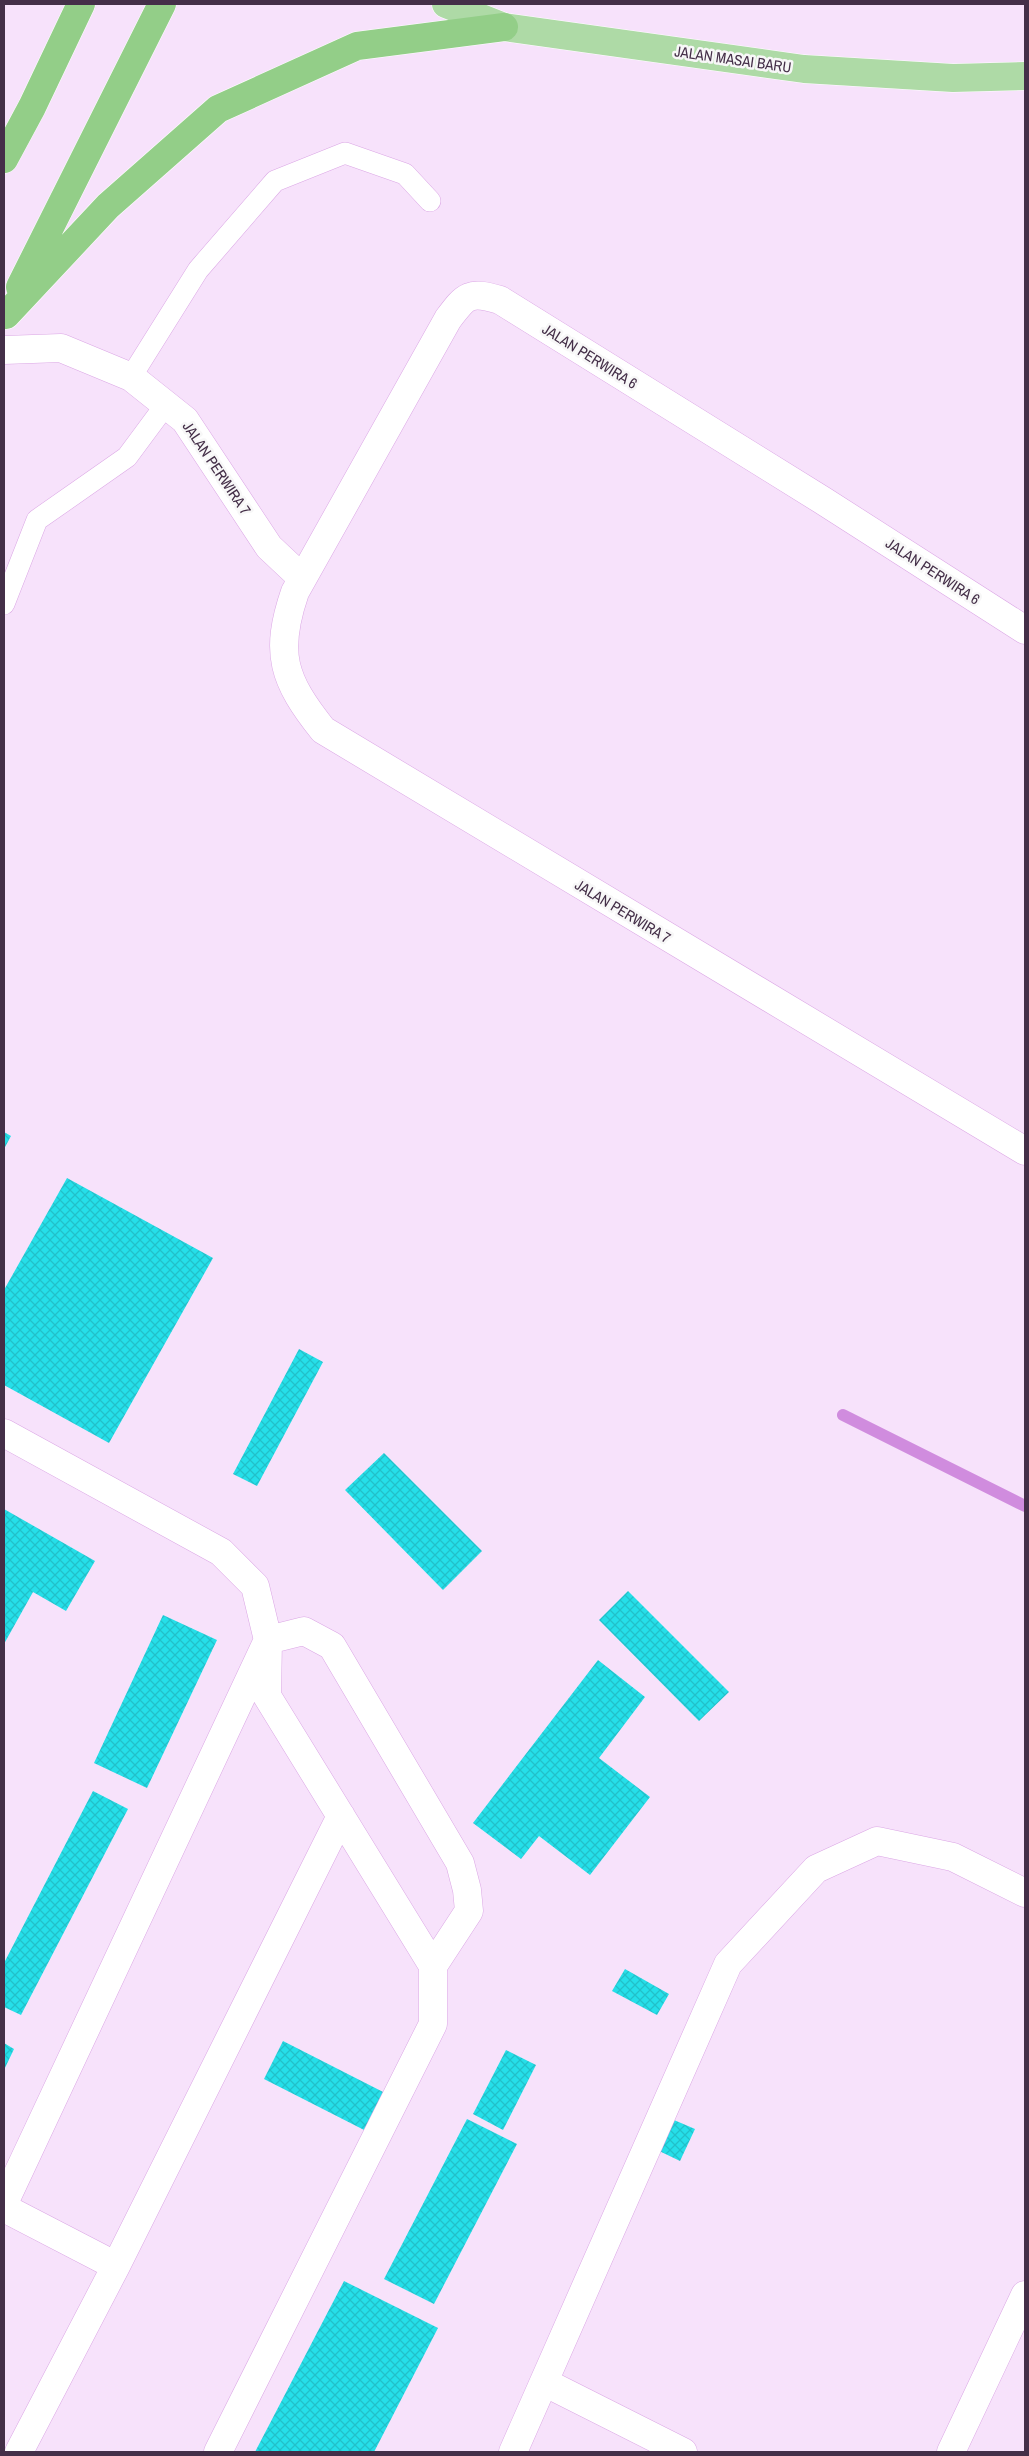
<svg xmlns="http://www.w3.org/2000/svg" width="1029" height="2456" font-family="'Archivo Narrow',sans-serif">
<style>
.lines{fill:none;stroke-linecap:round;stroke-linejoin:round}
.stream{stroke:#d08cde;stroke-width:12}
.building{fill:url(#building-cross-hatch)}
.service-casing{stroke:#dba7e5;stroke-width:22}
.minor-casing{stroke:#dba7e5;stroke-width:29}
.primary-casing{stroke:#fff;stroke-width:29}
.trunk-casing{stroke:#fff;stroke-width:29}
.service{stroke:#fff;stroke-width:21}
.minor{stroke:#fff;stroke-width:28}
.primary{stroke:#aedaa6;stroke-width:28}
.trunk{stroke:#93ce88;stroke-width:28}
.labels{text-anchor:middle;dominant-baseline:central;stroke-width:5;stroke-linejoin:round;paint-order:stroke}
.street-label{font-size:15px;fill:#442f48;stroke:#f7f7f7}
</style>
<defs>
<pattern id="building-cross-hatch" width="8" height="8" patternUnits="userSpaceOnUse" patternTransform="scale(1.25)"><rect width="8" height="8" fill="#25dfe9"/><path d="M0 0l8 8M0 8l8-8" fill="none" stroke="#22c0c9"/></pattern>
</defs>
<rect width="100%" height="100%" fill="#f7e2fb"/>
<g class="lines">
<path class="stream" d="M843 1415 1025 1506"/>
</g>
<path class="building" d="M4 1132 11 1136 4 1149Z
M67 1178 213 1258 109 1443 4 1385V1290Z
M299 1349 323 1362 257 1486 233 1474Z
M384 1453 482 1551 443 1590 345 1490Z
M4 1509 95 1561 66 1611 33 1592 4 1644Z
M628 1591 729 1692 699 1721 599 1620Z
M163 1615 217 1640 147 1788 94 1763Z
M598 1660 645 1697 599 1758 650 1797 590 1875 539 1836 521 1859 473 1823Z
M93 1791 128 1809 21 2015 4 2007V1963Z
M625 1969 669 1994 657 2015 612 1991Z
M283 2041 389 2095 370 2133 264 2079Z
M4 2043 14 2049 4 2070Z
M506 2050 536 2065 503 2130 473 2114Z
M667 2117 695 2129 680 2161 653 2148Z
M467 2119 517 2144 434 2304 384 2279Z
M344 2281 438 2328 374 2452H255Z"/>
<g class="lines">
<g class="service-casing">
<path id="service" d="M131 377 198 270 275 181 345 153 405 174 430 201
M4 604 37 520 127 457 167 403"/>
</g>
<g class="minor-casing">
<path id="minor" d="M4 350 61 348 131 377 185 420 269 547 302 578
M1025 630 822 500 500 300C469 291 466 295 448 319L295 592C274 653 283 680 323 730L1025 1151
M4 1433 221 1552 255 1586 268 1640 267 1696 433 1966V2024L218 2452
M4 2203 268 1640 304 1631 332 1646 460 1863 467 1890 469 1911 433 1966
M4 2208 116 2266
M544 2382 683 2452
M19 2452 116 2266 341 1816
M513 2452 728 1964 816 1869 877 1841 953 1857 1025 1893
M951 2452 1025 2295"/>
</g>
<g class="primary-casing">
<path id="primary" d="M446 4 504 27 804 69 953 78 1025 76"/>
</g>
<g class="trunk-casing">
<path id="trunk" d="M4 159 32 107 81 4
M20 287 162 4
M6 315 108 206 218 109 357 46 504 27"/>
</g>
<use href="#service" class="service"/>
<use href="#minor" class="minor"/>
<use href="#primary" class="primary"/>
<use href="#trunk" class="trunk"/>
</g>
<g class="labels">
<g class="street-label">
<text transform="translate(733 59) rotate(8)">JALAN MASAI BARU</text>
<text transform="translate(590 356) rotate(32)">JALAN PERWIRA 6</text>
<text transform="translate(217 468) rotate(56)">JALAN PERWIRA 7</text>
<text transform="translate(933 571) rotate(33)">JALAN PERWIRA 6</text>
<text transform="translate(623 911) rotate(31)">JALAN PERWIRA 7</text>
</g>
</g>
<rect width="1029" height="2456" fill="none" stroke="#442f48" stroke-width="10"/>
</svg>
